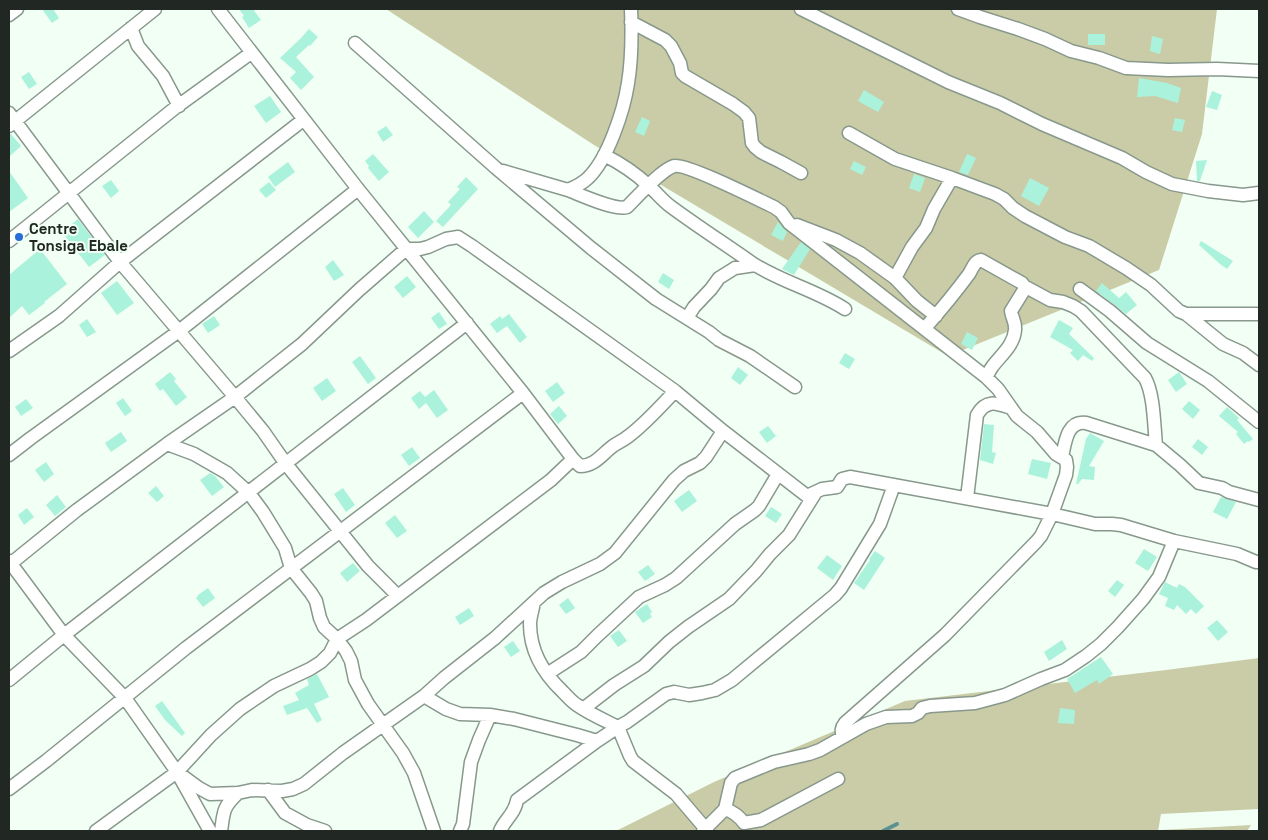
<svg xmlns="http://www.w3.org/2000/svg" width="1268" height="840" font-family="'Space Grotesk',sans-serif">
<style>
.green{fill:#cacca7}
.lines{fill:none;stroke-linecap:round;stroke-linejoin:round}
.stream{stroke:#5a9291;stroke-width:4}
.building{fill:#abf2dd}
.street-casing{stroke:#88988c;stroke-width:15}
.street{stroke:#fff;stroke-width:12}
.poi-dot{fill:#286cd8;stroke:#f1fff4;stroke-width:2}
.labels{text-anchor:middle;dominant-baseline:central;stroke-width:4;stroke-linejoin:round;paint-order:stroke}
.poi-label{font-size:15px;font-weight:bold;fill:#212723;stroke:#f1fff4;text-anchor:start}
</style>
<rect width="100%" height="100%" fill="#f1fff4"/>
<path class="green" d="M386 9H1217L1202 134 1159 270 948 356 594 145Z
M1259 658V809L1161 814 1158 831H616L714 782 905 701 1166 670Z
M1251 825 1247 831H1161V830Z"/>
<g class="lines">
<path class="stream" d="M883 831 897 824"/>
</g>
<path class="building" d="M42 9H53L59 18 52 23Z
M239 9H253L261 20 249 28 242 17 244 16Z
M309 29 318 37 310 46 309 45 296 57 314 77 301 90 290 78 296 72 280 58 301 38Z
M1088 34H1105V45H1088Z
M1152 36 1163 39 1160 54 1150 51Z
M29 72 37 84 29 89 21 77Z
M1139 78 1167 83 1181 88 1178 103 1155 96 1137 97Z
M864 90 884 102 878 112 858 101Z
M1212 91 1222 95 1217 110 1206 107Z
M270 96 281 112 266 123 254 106Z
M642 117 650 121 644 136 635 132Z
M1175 118 1185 120 1182 132 1172 130Z
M386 126 393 135 383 142 377 132Z
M9 134H11L21 146 9 157Z
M373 154 389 172 379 181 368 168 369 166 365 161Z
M967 154 976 158 968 175 959 172Z
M1207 160 1200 181H1197L1196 161Z
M854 161 866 167 862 175 850 169Z
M288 162 295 172 275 187 268 177Z
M9 171 28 198 9 212Z
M914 174 925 178 920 192 909 188Z
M466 177 478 189 443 227 436 221 451 205 448 202 460 189 457 187Z
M1030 178 1049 188 1039 206 1021 196Z
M111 180 119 191 111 198 102 186Z
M269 182 276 190 266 198 259 190Z
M424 211 434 222 418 238 408 227Z
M78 219 105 255 89 267 62 232Z
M778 222 787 232 783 241 771 235Z
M1201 241 1233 261 1227 269 1220 264 1199 245Z
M801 242 810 249 794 275 782 269Z
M40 249 67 284 44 302 45 303 29 315 22 306 9 318V275Z
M333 260 344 275 334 281 325 267Z
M663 273 674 280 669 289 658 282Z
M407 276 416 287 403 298 394 287Z
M117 281 134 303 117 315 101 293Z
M1102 283 1119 298 1126 292 1137 305 1126 314 1096 291Z
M439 312 447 324 439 329 431 318Z
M509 314 527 337 520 343 507 326 497 333 490 324 500 316 502 319Z
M214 316 220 325 208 333 202 324Z
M87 319 96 332 87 337 79 325Z
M1059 320 1073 328 1069 334 1094 358 1092 361 1083 355 1078 361 1070 353 1073 350 1050 337Z
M967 332 978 338 972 350 961 344Z
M845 353 855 359 849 369 839 363Z
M360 356 376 378 368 384 352 362Z
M738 367 748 375 740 385 731 378Z
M170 372 176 379 174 381 187 397 176 406 163 389 160 391 155 384Z
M1179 372 1187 384 1176 392 1168 380Z
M327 378 336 391 322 401 313 388Z
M557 382 565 393 553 402 545 391Z
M434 390 448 410 437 418 426 403 419 409 411 398 420 391 425 397Z
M123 398 132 411 125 416 116 403Z
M26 399 33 408 21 416 15 407Z
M1189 401 1200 410 1193 419 1182 409Z
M559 406 567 416 558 424 550 414Z
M1227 407 1239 418 1237 420 1253 439 1249 442 1248 441 1244 444 1236 434 1238 432 1219 416Z
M984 424 994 425 992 452 996 453 993 464 980 460Z
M768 426 776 436 767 443 759 432Z
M121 432 127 441 111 452 105 443Z
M1090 433 1104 441 1089 466 1095 467 1094 480 1082 479 1078 484H1076L1086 439Z
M1198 439 1208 447 1202 455 1192 447Z
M412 447 420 458 409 466 401 455Z
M1032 459 1051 463 1047 479 1028 474Z
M46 462 54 474 44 482 35 470Z
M210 473 215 476 224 487 212 496 200 480Z
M156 486 164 496 157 502 148 493Z
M343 488 355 505 346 512 334 494Z
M689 490 697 501 682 512 674 501Z
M57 495 66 507 55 516 46 505Z
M1221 497 1236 502 1227 519 1213 512Z
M771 507 782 514 776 523 765 516Z
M27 508 34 517 24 525 18 515Z
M395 515 407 531 397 538 385 523Z
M1144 549 1157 557 1148 571 1135 563Z
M875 551 885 558 864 590 854 583 870 560 869 559Z
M827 555 842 566 833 580 817 568Z
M353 563 360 571 347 582 340 573Z
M648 565 655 574 645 581 638 572Z
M1117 580 1124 585 1115 597 1108 591Z
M1165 582 1177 588 1179 584 1185 587 1204 606 1196 614 1191 609 1186 614 1177 605 1174 610 1165 606 1168 598 1159 594Z
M208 588 215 598 203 607 196 598 198 596V595Z
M568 598 575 608 566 614 559 605Z
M647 604 652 612 650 614 652 617 643 623 635 612Z
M469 608 474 616 460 625 455 617Z
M1217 620 1228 632 1218 641 1207 628Z
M619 630 627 641 618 647 610 636Z
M1062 640 1067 649 1049 661 1044 652Z
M513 641 520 651 511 657 504 647Z
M1101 657 1113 674 1099 684 1097 680 1075 693 1067 679Z
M317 674 329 697 314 704 322 720 317 723 307 708 287 715 283 706 299 700 295 693 309 685 307 679Z
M162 701 185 733 182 736 165 720 155 706Z
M1060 708 1075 710 1074 724 1058 723Z"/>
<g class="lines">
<g class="street-casing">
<path id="street" d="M218 9 358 189 523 393 573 459 580 466C595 466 602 454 613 446 617 443 622 441 626 438 643 426 660 407 675 391
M801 9 948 82 1000 103 1042 124 1122 158 1146 172 1172 184 1208 191 1243 195 1259 193
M958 9 980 17 1018 29 1045 39 1071 51 1099 58 1126 68 1168 70 1217 69 1259 71
M9 15 17 9
M631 22 665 40 671 46 680 63 682 73 685 76 733 104 744 112 749 118 752 143 755 147 761 152 781 162 801 173
M131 28 138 46 163 76 179 106
M355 43 496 168 591 248 656 299 709 332 719 340 750 356 795 387
M9 113 120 262 235 397 263 431 286 464 368 566 398 596
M9 126 155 9
M849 133 895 159 952 178 995 194 1004 199 1013 208 1025 216 1065 237 1089 246 1126 268 1151 285 1179 311 1186 314H1259
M604 155C620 163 635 173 648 185 656 192 662 200 670 206 697 226 725 244 752 263 781 282 816 290 845 309
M503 171 568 190C575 187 582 184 588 178 608 159 624 110 628 83 632 59 632 33 631 9
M568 190C581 195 616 211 627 207 637 197 661 170 674 166 686 163 759 200 774 207L781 212 789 223 986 377 998 389 1017 416 1037 432 1056 454 1066 460 1067 467 1066 475 1052 514 1041 536 1036 542 945 635 845 723C841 728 841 731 843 737
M797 225 836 240 860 253 895 278 917 301 936 316
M9 241 175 108 251 53
M895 278 912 247 926 228 934 209 952 178
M1024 286 1050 300 1063 302 1073 306 1081 311 1145 378C1154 394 1154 425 1156 445
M1080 289 1110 311 1147 343 1208 381 1259 422
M1186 314 1223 344 1243 353 1259 365
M687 318 694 307 711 289 719 278 735 268 755 265
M925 328C940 311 955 293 969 274 973 268 974 261 981 260L1022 283 1024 286V290L1011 311C1012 318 1016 323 1015 330 1014 345 1001 355 992 367 990 370 988 374 986 377
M9 351 59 316 120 262 303 120
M167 444 194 454 227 473 249 493 263 512 285 548 291 568 311 593 316 601 320 618 324 627 337 639 346 651 351 661 355 680 368 704 403 753 414 773 434 831
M9 455 31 438 179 331 358 189
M1062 457C1065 443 1067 420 1086 423L1156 445 1180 465 1199 483 1222 488 1229 492 1259 500
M967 498 977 415C986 399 996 403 1011 408
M9 561 64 635 125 698 177 772 210 831
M9 565 77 510 167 444 235 397 302 344 359 290 406 249H420L428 247 446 239 458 237 472 246 675 391 723 431 807 496 822 489 837 487 842 479 850 477 1052 514 1095 524H1112L1121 525 1174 541 1237 554 1256 562H1259
M534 602C533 609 530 617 530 624 530 652 544 674 563 692 567 696 572 702 577 705 590 714 604 720 618 727L630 756 633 761 676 794 705 828
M547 674 581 652 597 636 639 597 665 585 676 578 735 524 755 510 759 506 778 474
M9 680 64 635 467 323
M424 696 444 678 495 638 544 593 562 582 600 564 615 553 674 480 684 471 700 463 706 457 723 431
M583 709 614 685 644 666 669 642 688 627 729 599 756 571 770 554 789 535 816 492
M177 772 199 788 210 794 238 793 252 790 282 791 293 789 304 784 343 753 424 696 446 709 460 714 490 715 514 719 577 735 597 741
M9 789 46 761 186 648 523 393
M268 790 285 813 307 825 325 831
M725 809C734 812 739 816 744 823L761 820 838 779
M96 831 177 772 211 735 240 709 274 686 310 669 321 662 330 653 337 639 366 620 551 480 573 459
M221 831C224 812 222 808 238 793
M460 831 463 824 471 762 479 740 490 715
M500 831C505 819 515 814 517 800L597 741 618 727 627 722 666 694 674 692 689 695 702 693 715 690 732 680 835 595 841 588 880 524 894 485
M703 831 725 809 731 783 735 778 774 762 809 754 820 750 866 724 886 717 912 716 918 713 922 708 930 706 975 703 1005 695 1041 679 1065 670 1086 656 1101 644 1118 627 1143 599 1159 577 1174 541"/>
</g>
<use href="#street" class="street"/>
</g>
<circle class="poi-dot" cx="19" cy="237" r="5"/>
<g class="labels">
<g class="poi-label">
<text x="29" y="228">Centre<tspan x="29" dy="17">Tonsiga Ebale</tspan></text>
</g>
</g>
<rect width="1268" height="840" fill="none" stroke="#212723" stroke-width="20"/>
</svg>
